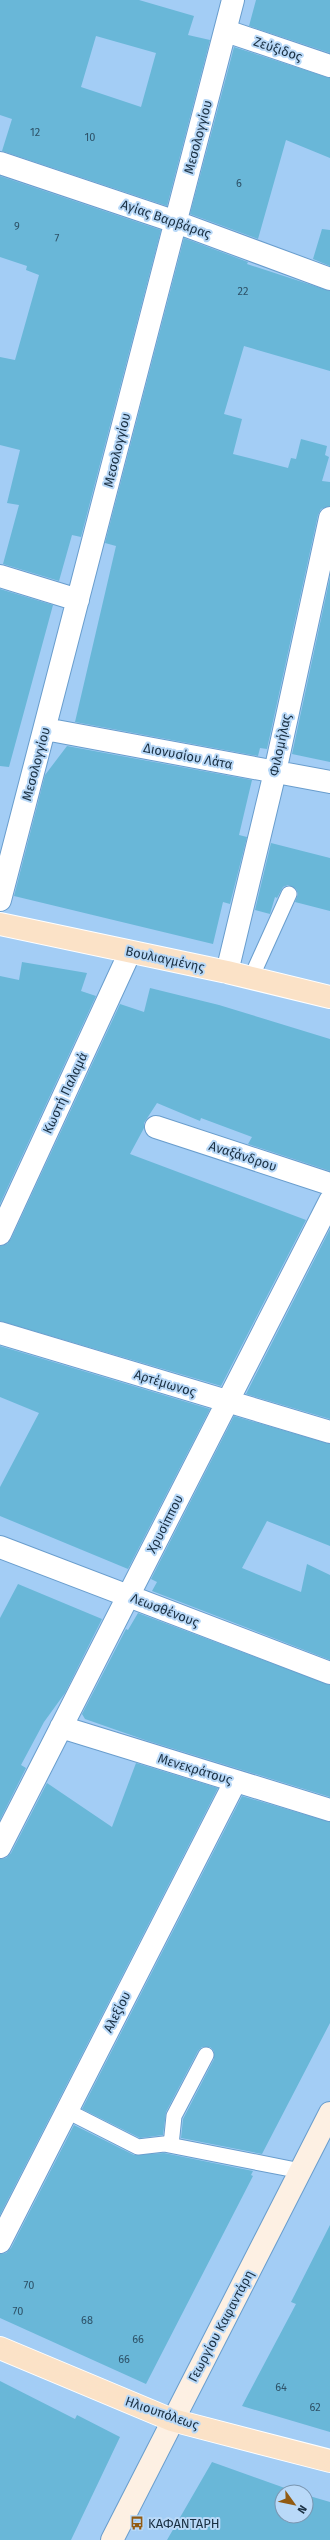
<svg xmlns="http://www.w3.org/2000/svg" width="330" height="2540" font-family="'Fira Sans',sans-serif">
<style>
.building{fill:#69b7d8;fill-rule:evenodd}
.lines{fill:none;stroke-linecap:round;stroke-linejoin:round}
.lane-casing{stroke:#699dcd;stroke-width:17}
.street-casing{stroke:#699dcd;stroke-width:24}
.secondary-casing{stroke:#699dcd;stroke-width:24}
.primary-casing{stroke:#fff;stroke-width:24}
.lane{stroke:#fff;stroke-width:15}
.street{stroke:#fff;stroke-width:22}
.secondary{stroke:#fdf0e3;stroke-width:22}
.primary{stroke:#fbe2c7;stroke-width:22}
.labels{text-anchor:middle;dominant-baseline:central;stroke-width:4;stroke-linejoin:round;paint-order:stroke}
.number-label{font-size:11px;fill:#2e5268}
.street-label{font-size:13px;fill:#1a3043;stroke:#b9d9f8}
.poi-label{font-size:13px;fill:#1a3043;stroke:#b9d9f8;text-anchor:start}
</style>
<rect width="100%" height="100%" fill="#a3cdf5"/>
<path class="building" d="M0 0H139L194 16 188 35 210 40 167 206 2 151 12 119 0 115ZM96 36 156 53 141 107 81 87Z
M256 0H330V53L249 26Z
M234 47 330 78V158L286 140 258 239 190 214Z
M0 176 161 230 81 537 72 535 59 581 3 564 19 505 7 503 20 450 0 445V357L15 360 39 275 26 270 27 266 0 257Z
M322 229 330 230V266L313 259Z
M184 238 248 262 247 264 330 291V371L244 346 224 414 242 419 233 454 288 468 291 458 296 459 301 439 327 446 325 455 329 457 322 481 330 482V506L321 509 318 515 267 749 260 748 258 756 75 722 116 546 105 543Z
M330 577V762L292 754Z
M0 589 53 605 9 767 0 766Z
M67 746 252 780 239 835 247 837 230 904 223 902 213 944 14 896 45 775Z
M271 843 330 858V911L295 902 298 894 296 889 288 885 283 887 277 898 275 897 270 914 255 910Z
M22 962 87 973 81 991 96 996 0 1204V976L19 980Z
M150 988 219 1005 330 1039V1171L248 1144 252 1137 201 1118 200 1121 157 1103 144 1123V1128L130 1154 306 1220 221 1386 0 1321V1246L7 1244 11 1239 120 1004 144 1012Z
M330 1229V1419L246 1394Z
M0 1346 210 1409 128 1569 0 1516V1487L39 1413 0 1397Z
M234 1416 330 1444V1546L267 1521 242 1568 301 1592 307 1564 330 1575V1660L152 1591 157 1582 151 1579Z
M18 1584 102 1619 65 1693 44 1722 21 1765 26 1768 0 1820V1618Z
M138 1613 330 1685V1797L145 1740 85 1719 82 1714 126 1629 128 1630Z
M136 1763 218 1788 0 2215V1859L6 1858 11 1853 47 1783 112 1827Z
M242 1796 330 1822V2023L262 2154 181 2138 183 2119 214 2059V2051L210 2047H202L198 2051 166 2112 163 2135 140 2138 82 2109Z
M74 2125 134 2155 164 2153 253 2171 251 2175 253 2176 146 2384 0 2318V2254L6 2253 11 2248Z
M330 2225V2432L242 2406 296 2304 291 2302Z
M0 2381 75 2419 77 2415 120 2437 71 2540H0Z
M212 2462 296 2492H282V2516H306V2495L330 2502V2540H167Z"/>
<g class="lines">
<g class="lane-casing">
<path id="lane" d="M251 978 289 894
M67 2111 138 2147 164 2144 301 2171
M171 2145 174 2116 206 2055"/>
</g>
<g class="street-casing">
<path id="street" d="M226 31 330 66
M0 163 176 222 330 279
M0 576 78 600
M45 729 330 782
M0 900 233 0
M227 972 275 772 330 518
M156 1127 330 1184
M0 1234 130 952
M0 1333 330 1432
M0 1547 330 1673
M61 1727 330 1810
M0 1847 330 1201
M0 2242 235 1782"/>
</g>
<g class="secondary-casing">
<path id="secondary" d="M112 2540 330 2113"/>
</g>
<g class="primary-casing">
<path id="primary" d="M0 924 227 972 330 997
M0 2348 172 2420 330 2461"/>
</g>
<use href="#lane" class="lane"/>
<use href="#street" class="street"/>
<use href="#secondary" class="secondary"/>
<use href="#primary" class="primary"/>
</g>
<defs>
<g id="bus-bare" transform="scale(1.08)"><path d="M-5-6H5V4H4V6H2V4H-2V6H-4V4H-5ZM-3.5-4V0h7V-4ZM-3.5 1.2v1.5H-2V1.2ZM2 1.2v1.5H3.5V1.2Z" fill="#925b12" stroke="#b9d9f8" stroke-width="2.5" paint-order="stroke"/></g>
</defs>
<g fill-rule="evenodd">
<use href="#bus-bare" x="137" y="2523"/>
</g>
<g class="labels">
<g class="number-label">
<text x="35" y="132">12</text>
<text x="90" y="137">10</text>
<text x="239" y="183">6</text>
<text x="17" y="226">9</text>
<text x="57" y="238">7</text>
<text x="243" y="291">22</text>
<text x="29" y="2285">70</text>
<text x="18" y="2311">70</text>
<text x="87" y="2320">68</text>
<text x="138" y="2339">66</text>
<text x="124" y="2359">66</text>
<text x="281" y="2387">64</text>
<text x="315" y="2407">62</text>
</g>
<g class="street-label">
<text transform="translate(278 49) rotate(19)">Ζεύξιδος</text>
<text transform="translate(198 137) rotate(-75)">Μεσολογγίου</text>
<text transform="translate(166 219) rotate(19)">Αγίας Βαρβάρας</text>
<text transform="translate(117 450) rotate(-76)">Μεσολογγίου</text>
<text transform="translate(280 745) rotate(-78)">Φιλομήλας</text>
<text transform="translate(188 756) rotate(11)">Διονυσίου Λάτα</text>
<text transform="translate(36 764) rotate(-75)">Μεσολογγίου</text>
<text transform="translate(165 959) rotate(12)">Βουλιαγμένης</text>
<text transform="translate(65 1093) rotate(-65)">Κωστή Παλαμά</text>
<text transform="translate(243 1156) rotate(18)">Αναξάνδρου</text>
<text transform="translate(165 1383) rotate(17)">Αρτέμωνος</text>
<text transform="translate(165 1524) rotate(-63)">Χρυσίππου</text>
<text transform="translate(165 1610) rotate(21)">Λεωσθένους</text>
<text transform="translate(195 1769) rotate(17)">Μενεκράτους</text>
<text transform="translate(117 2012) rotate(-63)">Αλεξίου</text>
<text transform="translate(221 2326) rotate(-62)">Γεωργίου Καφαντάρη</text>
<text transform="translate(162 2413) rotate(19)">Ηλιουπόλεως</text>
</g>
<g class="poi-label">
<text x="148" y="2523">ΚΑΦΑΝΤΑΡΗ</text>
</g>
</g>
<g transform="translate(294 2504) rotate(123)"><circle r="19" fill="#b9d9f8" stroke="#7995b0"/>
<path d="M0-3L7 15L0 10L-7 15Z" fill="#925b12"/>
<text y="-6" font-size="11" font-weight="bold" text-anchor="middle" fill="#1a3043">N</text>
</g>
</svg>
